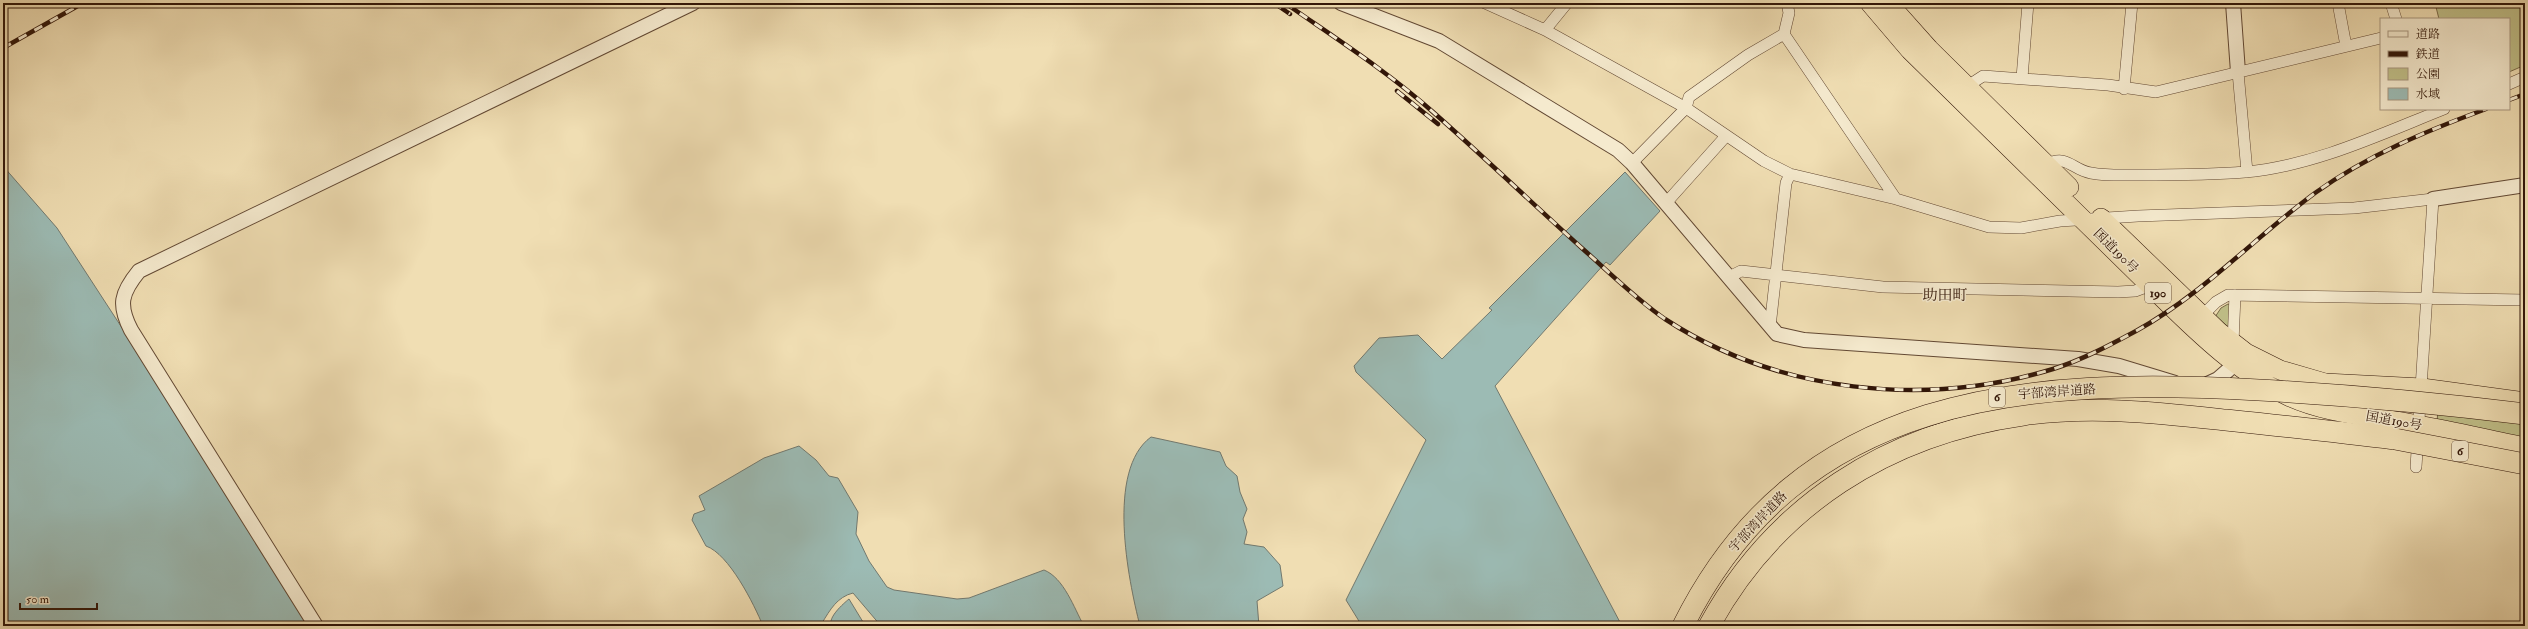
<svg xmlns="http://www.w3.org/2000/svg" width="2528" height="629" font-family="'IM FELL Double Pica','Noto Serif JP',serif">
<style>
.green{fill:#c0bf88;stroke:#796a48}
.water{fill:#9cbbb4;stroke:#72796f}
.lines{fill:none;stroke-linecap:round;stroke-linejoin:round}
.minor-casing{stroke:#624833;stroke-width:12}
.tertiary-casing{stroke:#624833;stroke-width:16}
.trunk-casing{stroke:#321608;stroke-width:20}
.motorway-casing{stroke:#321608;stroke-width:22}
.minor{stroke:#f5eace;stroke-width:11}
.tertiary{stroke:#f5eace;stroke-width:14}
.trunk{stroke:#f0deb3;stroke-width:19}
.motorway{stroke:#f0deb3;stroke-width:21}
.rail-casing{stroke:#321608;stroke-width:4.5}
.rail{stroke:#f5eace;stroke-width:3;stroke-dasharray:9;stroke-linecap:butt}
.motorway-bridge-casing{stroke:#321608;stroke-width:22;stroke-linecap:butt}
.motorway-bridge{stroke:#f0deb3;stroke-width:21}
.labels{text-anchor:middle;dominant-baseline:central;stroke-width:3;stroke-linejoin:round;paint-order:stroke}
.shield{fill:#f5eace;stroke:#6c5643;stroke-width:1}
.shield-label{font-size:12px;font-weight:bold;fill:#321608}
.street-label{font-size:13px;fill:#321608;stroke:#f5eace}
.quarter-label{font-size:15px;fill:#321608;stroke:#f5eace}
</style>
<rect width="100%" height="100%" fill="#f0deb3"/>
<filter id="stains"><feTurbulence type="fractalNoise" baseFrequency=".005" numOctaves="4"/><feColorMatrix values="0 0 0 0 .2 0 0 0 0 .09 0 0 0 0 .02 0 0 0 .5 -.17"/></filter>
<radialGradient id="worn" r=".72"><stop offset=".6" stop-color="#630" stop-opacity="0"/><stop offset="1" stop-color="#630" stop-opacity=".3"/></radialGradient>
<path class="green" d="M2435 3H2525V65L2509 72V19H2439Z
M2228 304 2232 306 2231 329 2215 317 2221 308Z
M2438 410 2525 419V441L2437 422Z"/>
<path class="water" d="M3 166 57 228 316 626H3Z
M1625 172 1660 211 1610 265 1606 262 1495 386 1622 626H1362L1346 600 1426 440 1356 372 1354 366 1379 338 1418 335 1442 359 1492 310 1489 308Z
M1151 437 1220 452 1226 466 1237 476 1240 492 1247 509 1243 519 1247 532 1244 544 1264 547 1280 565 1283 586 1257 601 1259 626H1140C1128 579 1106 470 1151 437Z
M799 446 816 460 829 476 838 478 858 512 856 534 869 561 887 587 894 590 957 599 969 598 1044 570C1064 578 1074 608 1084 626H881L853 593C837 597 830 610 822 623L823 626H763C754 604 729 554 706 546L692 520 694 514 705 510 699 496 764 458Z
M849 599 863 622 869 626H831C828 617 843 604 849 599Z"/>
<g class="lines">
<g class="minor-casing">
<path id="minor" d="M1485 3 1545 30 1686 108 1764 161 1790 174 1896 199 1989 227 2021 228 2060 221 2138 216 2354 208 2433 199 2416 467
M1787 3 1789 13 1784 34 1896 199
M2338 3 2346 46
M2391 3 2396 19
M1545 30 1567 3
M2238 72 2247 172
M2022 78 2028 3
M2509 84 2525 77
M1963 89 1983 76 2108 85 2156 92 2381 38
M2124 89 2132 3
M1632 163 1686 108 1689 97 1748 55 1784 34
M2047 164C2068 154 2072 170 2091 173 2107 176 2124 175 2139 175 2175 175 2210 175 2245 172 2314 166 2381 134 2444 109
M1666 203 1726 136
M1729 277 1741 271 1883 287 2118 292 2135 291 2154 284
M2202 316 2216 302 2228 295 2525 300
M1770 327 1786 183 1790 174
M2233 343 2235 295"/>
</g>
<g class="tertiary-casing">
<path id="tertiary" d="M1341 3 1439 41 1618 150 1632 163 1777 334 1804 340 2078 359 2119 366 2175 383
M2233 3 2238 72
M2433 199 2525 185
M2203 386 2218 379 2242 358
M316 626 131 330C118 305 121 293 139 271L693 3"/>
</g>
<g class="trunk-casing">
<path id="trunk" d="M1870 3 1910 50 2173 308C2208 342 2244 375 2288 396 2329 415 2375 416 2418 425 2454 431 2489 440 2525 447
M1888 3 1929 49 2069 187
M2101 218 2219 332 2246 353 2280 370 2325 383 2422 388 2525 402"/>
</g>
<g class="motorway-casing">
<path id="motorway" d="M1709 626C1775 505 1888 434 2023 415 2090 405 2160 413 2226 420 2283 426 2339 432 2395 439"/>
</g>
<use href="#minor" class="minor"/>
<use href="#tertiary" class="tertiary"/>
<use href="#trunk" class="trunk"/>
<use href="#motorway" class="motorway"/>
<g class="rail-casing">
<path id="rail" d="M1274 3 1290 14
M1285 3C1335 38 1387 71 1433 112 1484 157 1533 204 1584 250 1610 273 1636 299 1665 319 1778 393 1925 408 2053 369 2082 360 2110 345 2136 331 2203 294 2254 238 2315 193 2368 155 2426 131 2486 109
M3 48 83 3
M1397 91 1438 124
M2509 100 2525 94"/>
</g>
<use href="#rail" class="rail"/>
<g class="motorway-bridge-casing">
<path id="motorway-bridge" d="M2395 439 2525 464
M1683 626C1799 392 2027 377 2259 390 2348 395 2436 403 2525 414"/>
</g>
<use href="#motorway-bridge" class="motorway-bridge"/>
</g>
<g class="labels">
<g class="shield">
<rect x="2145" y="283" width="26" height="20" rx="3"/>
<rect x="1989" y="387" width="16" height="20" rx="3"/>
<rect x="2452" y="441" width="16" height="20" rx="3"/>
</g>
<g class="shield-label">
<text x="2158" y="293">190</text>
<text x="1997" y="397">6</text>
<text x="2460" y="451">6</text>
</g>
<g class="street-label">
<text transform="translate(2116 251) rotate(45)">国道190号</text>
<text transform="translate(2057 392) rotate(-4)">宇部湾岸道路</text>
<text transform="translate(2394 421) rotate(10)">国道190号</text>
<text transform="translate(1758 522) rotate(-47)">宇部湾岸道路</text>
</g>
<g class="quarter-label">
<text x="1945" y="295">助田町</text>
</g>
</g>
<rect width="2528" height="629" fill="none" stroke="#f0deb3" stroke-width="16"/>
<rect x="4" y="4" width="2520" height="621" fill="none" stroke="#321608" stroke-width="2"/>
<rect x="8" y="8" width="2512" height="613" fill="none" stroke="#321608"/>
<rect x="2380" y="18" width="130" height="92" fill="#f5eace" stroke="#a7957f"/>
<rect x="2388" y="31" width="20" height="6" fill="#f5eace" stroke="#a7957f"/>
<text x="2416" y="38" font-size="12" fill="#321608">道路</text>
<rect x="2388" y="51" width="20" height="6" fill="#321608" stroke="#a7957f"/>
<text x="2416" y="58" font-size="12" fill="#321608">鉄道</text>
<rect x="2388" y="68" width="20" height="12" fill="#c0bf88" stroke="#a7957f"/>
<text x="2416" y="78" font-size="12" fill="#321608">公園</text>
<rect x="2388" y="88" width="20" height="12" fill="#9cbbb4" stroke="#a7957f"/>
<text x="2416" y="98" font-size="12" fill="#321608">水域</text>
<path d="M20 603v6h77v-6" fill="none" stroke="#321608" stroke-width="2"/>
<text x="26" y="603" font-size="12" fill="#321608" stroke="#f5eace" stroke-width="3" paint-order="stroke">50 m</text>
<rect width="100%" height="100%" filter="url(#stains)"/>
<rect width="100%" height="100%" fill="url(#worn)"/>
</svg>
